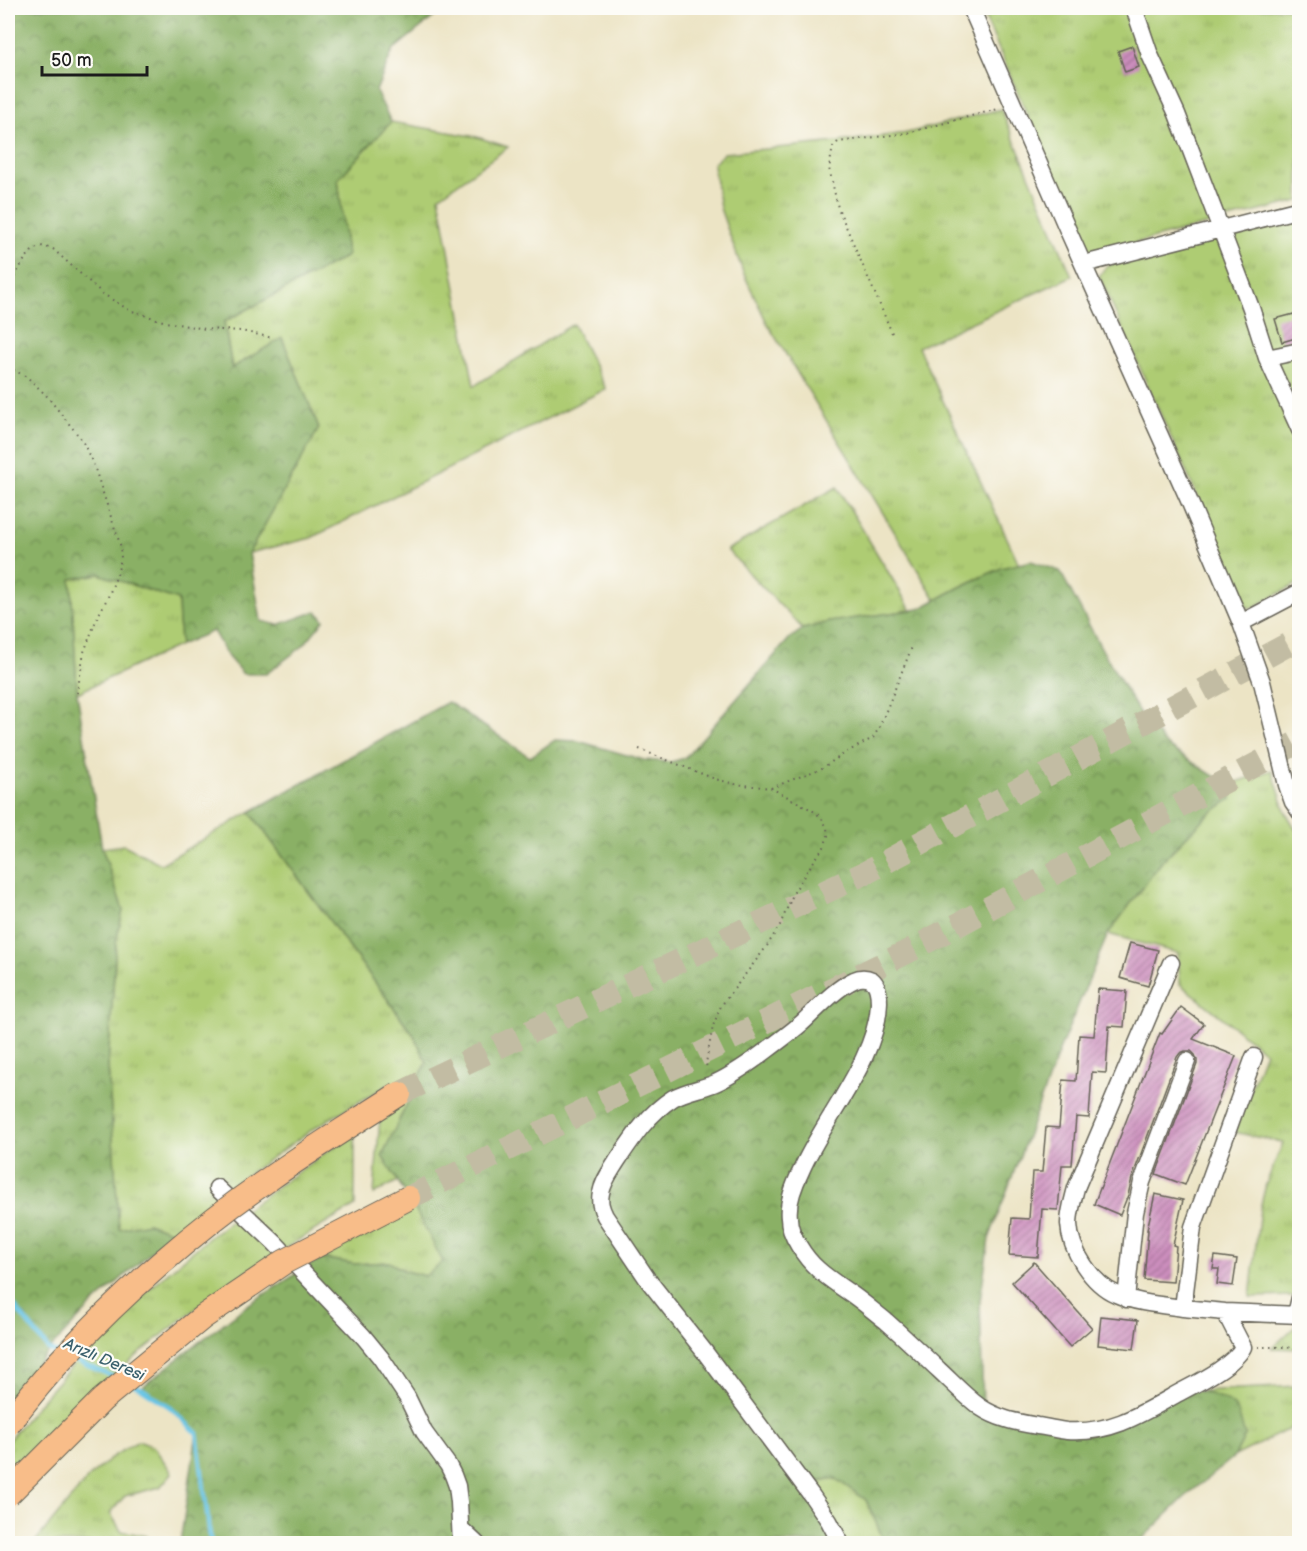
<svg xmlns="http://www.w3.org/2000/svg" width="1307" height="1551" font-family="'Balsamiq Sans',sans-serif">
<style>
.grass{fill:url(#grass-tufts);stroke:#657448;stroke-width:1.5}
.forest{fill:url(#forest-crowns);stroke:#536640;stroke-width:1.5}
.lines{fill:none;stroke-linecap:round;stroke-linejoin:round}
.stream{stroke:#68c5e6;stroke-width:4.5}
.building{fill:url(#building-hatch)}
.highway-tunnel{stroke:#c2bca3;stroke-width:24;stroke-dasharray:24 12;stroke-linecap:butt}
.minor-casing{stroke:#656257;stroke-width:19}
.path{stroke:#656257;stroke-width:2;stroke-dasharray:1.5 4.5;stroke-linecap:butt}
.minor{stroke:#fff;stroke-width:16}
.highway-bridge-casing{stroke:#656257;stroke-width:26;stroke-linecap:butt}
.highway-bridge{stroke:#f8bd89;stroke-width:24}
.labels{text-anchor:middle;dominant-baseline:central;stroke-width:4.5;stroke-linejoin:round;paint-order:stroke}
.water-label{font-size:16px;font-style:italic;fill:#3a606d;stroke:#fdfcf7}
</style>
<defs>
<pattern id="grass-tufts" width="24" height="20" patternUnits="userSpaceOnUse" patternTransform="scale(1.5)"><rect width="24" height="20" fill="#aecc73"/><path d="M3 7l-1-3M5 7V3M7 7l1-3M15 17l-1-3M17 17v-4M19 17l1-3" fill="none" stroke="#95af63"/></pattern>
<pattern id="forest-crowns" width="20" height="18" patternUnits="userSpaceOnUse" patternTransform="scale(1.5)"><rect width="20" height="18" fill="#8ab065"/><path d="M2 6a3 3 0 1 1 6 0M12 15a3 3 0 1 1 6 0" fill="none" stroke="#708e52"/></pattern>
<pattern id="building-hatch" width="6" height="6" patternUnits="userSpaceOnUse" patternTransform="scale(1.5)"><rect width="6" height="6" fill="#cc8ebd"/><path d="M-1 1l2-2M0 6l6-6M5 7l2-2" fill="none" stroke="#a57399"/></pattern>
</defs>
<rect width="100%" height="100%" fill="#fdfcf7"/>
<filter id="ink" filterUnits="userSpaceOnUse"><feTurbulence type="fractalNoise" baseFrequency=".0167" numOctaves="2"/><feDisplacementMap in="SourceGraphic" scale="12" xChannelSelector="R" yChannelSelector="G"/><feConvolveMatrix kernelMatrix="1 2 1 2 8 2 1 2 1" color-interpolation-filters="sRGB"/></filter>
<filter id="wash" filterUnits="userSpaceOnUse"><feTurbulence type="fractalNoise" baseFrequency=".008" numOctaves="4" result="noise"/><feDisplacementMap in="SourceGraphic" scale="24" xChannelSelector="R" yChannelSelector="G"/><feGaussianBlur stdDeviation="1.35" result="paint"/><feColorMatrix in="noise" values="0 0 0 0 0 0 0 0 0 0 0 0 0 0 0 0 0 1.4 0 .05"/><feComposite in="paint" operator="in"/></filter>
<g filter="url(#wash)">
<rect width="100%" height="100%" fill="#ece4c5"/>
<path class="grass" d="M981 8H1299V201L1088 255Z
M1001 109 1072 276 918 347 1019 564C990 571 963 585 936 600L768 325 743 272 720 208 713 164 724 153 838 142 907 133Z
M391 122 477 137 508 147 439 197 474 386 573 324 606 389 311 538 249 553 319 428 282 338 232 368 224 322 347 256 338 179Z
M1299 217V583L1252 608 1247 607 1243 599 1099 276 1105 268 1114 263Z
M837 487 911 610 829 622 803 629 727 550Z
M99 574 178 600 180 645 77 693 71 579Z
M1272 770 1286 813 1300 836V1258L1295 1296 1250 1297 1260 1209 1266 1184 1283 1143 1234 1132 1265 1052 1180 984 1178 953 1108 934 1163 860 1209 814 1231 799 1228 785Z
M250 812 413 1034 427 1062 382 1156 398 1181 374 1194 380 1117 403 1101 391 1083 319 1125 235 1183 173 1232 148 1223 119 1230 108 1066 116 942 123 910 102 848 124 845 161 864Z
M355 1132V1206C314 1231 270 1256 231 1283 150 1340 76 1406 8 1477V1441C67 1366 136 1297 210 1237 257 1200 306 1166 355 1132Z
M414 1207 444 1262 425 1276 405 1271 389 1262 355 1264 321 1258Z
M1299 1323V1349L1272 1348Z
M1299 1386V1424L1235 1456 1245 1436 1223 1399 1200 1391Z
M138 1441 154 1447 172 1473 160 1487 125 1496 110 1513 121 1531 147 1536 148 1543H34L89 1477 115 1455Z
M836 1479 866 1500 885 1543H841L804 1485Z"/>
<path class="forest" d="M8 8H440L435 16 393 50 376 91 391 122 338 179 347 256 224 322 232 368 282 338 319 428 249 553 261 621 278 625 317 611 324 620 303 646 266 674H243L228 657 213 631 180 645 178 600 99 574 71 579 77 693 102 848 123 910 116 942 108 1066 119 1229 148 1223 173 1232 91 1306 49 1350 8 1401Z
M1031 561 1060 571 1104 653 1140 714 1167 746 1228 785 1231 799 1209 814 1163 860 1108 934 1059 1051 989 1239 980 1301 983 1408 1090 1430 1185 1389C1201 1391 1231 1397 1238 1412 1241 1419 1242 1428 1245 1436L1235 1456 1185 1497 1141 1540 1134 1544 885 1543 866 1500 836 1479 804 1484 841 1543H180L197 1433 170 1407 141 1388 190 1349 249 1304 321 1258 355 1264 389 1262 405 1271 425 1276 443 1262 414 1207 382 1156 427 1062 413 1034 250 812 448 702 530 757 555 740 578 741 644 760 671 762 685 758 789 639 803 629 829 622 919 609 960 587 1001 568Z"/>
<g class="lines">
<path class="stream" d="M8 1298 49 1350 57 1353
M73 1360 115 1377
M134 1385 141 1388 170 1407 197 1433 211 1544"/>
</g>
<g id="blocks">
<path class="building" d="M1132 46 1139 67 1125 72 1118 51Z
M1294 314 1299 330V337L1282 342 1275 319Z
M1130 943 1158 950 1148 986 1120 978Z
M1098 989 1127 991 1124 1027 1109 1026 1106 1073 1092 1072 1089 1118 1076 1117 1072 1165H1062L1058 1210 1042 1209 1038 1257 1009 1255 1012 1218 1029 1219 1032 1172H1042L1046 1127 1059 1128 1063 1080 1076 1081 1079 1035 1094 1036Z
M1181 1007 1204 1024 1193 1039 1236 1056 1185 1185 1156 1174 1197 1064V1060L1195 1055 1191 1051H1185L1180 1053 1177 1057 1132 1178 1128 1195 1120 1215 1094 1204 1160 1033 1162 1034Z
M1155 1194 1183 1200 1173 1245 1176 1246 1173 1282 1144 1280 1148 1230H1147Z
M1215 1256 1237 1259 1233 1286 1217 1284 1219 1269H1213Z
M1034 1262 1092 1328 1070 1347 1012 1282Z
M1101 1316 1138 1320 1134 1349 1098 1345Z"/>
</g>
</g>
<g filter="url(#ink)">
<use href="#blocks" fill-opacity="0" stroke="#656257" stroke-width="1.5"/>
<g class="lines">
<path class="highway-tunnel" d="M399 1094 867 872 1300 638
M408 1198 909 951 1300 741"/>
<g class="minor-casing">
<path id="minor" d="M971 8 1070 235 1188 498 1241 623 1262 682 1287 785 1293 802 1300 812
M1134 8 1150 55 1177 114 1251 308 1267 358
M1084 264 1300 209
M1300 351 1267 358 1300 430
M1241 623 1300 592
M1171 963 1076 1188C1073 1200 1069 1212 1069 1224 1070 1250 1092 1284 1116 1294 1136 1303 1161 1305 1183 1308L1193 1227 1254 1057
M217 1188 275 1243 363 1336 381 1358 407 1397 424 1432 448 1465 453 1475 457 1486 459 1502 461 1544
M1126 1299 1135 1213 1142 1182 1187 1061
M1183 1308 1225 1312 1300 1315
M1296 1314 1300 1298
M461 1529 477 1544
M841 1544 829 1521 812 1496 704 1351 648 1280 605 1216C601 1208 599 1202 601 1193 603 1181 611 1171 617 1161 633 1137 648 1114 673 1098 686 1091 700 1089 713 1084 728 1078 742 1068 755 1059 771 1047 788 1035 803 1022 818 1008 836 988 854 980 860 977 866 977 872 980 878 985 879 994 879 1002 878 1059 823 1119 801 1171 794 1185 787 1202 789 1218 789 1227 794 1238 799 1246 812 1268 827 1277 847 1291 861 1300 873 1311 886 1321 904 1337 922 1354 939 1370 953 1383 965 1396 980 1407 998 1419 1016 1422 1037 1426 1047 1427 1057 1430 1067 1431 1109 1434 1140 1415 1175 1395 1193 1385 1234 1366 1243 1347L1225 1312"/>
</g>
<path class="path" d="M8 287 25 259 33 250 41 246 53 249 103 294 129 310 166 322 205 329 241 331 273 338
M892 333 838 208 829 168 833 147 838 142 907 133 998 109
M8 367 27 377 46 395 82 440 94 466 120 544 121 558 117 575 108 597 97 618 84 652 77 693
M639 749 715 779 735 784 771 788 812 810 822 818 827 828 828 836 824 847 807 871 794 892 780 925 767 946 721 1006 713 1026 706 1063 707 1070
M771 788 822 768 847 752 873 738 879 728 912 647
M1258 1347H1284L1300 1349"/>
<use href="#minor" class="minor"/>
<g class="highway-bridge-casing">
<path id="highway-bridge" d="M8 1424C25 1402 43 1379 63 1358 123 1293 196 1229 269 1179 311 1149 356 1122 399 1094
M8 1494 102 1400 203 1317 284 1262 408 1198"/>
</g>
<use href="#highway-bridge" class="highway-bridge"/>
</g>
</g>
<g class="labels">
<g class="water-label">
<text transform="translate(104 1360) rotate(23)">Arızlı Deresi</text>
</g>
</g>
<rect width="1307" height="1551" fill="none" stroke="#fdfcf7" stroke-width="30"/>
<path d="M42 66v9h105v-9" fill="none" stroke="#1c1c1c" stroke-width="3"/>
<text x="51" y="66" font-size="18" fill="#1c1c1c" stroke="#fdfcf7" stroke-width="4.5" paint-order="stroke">50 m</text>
</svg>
